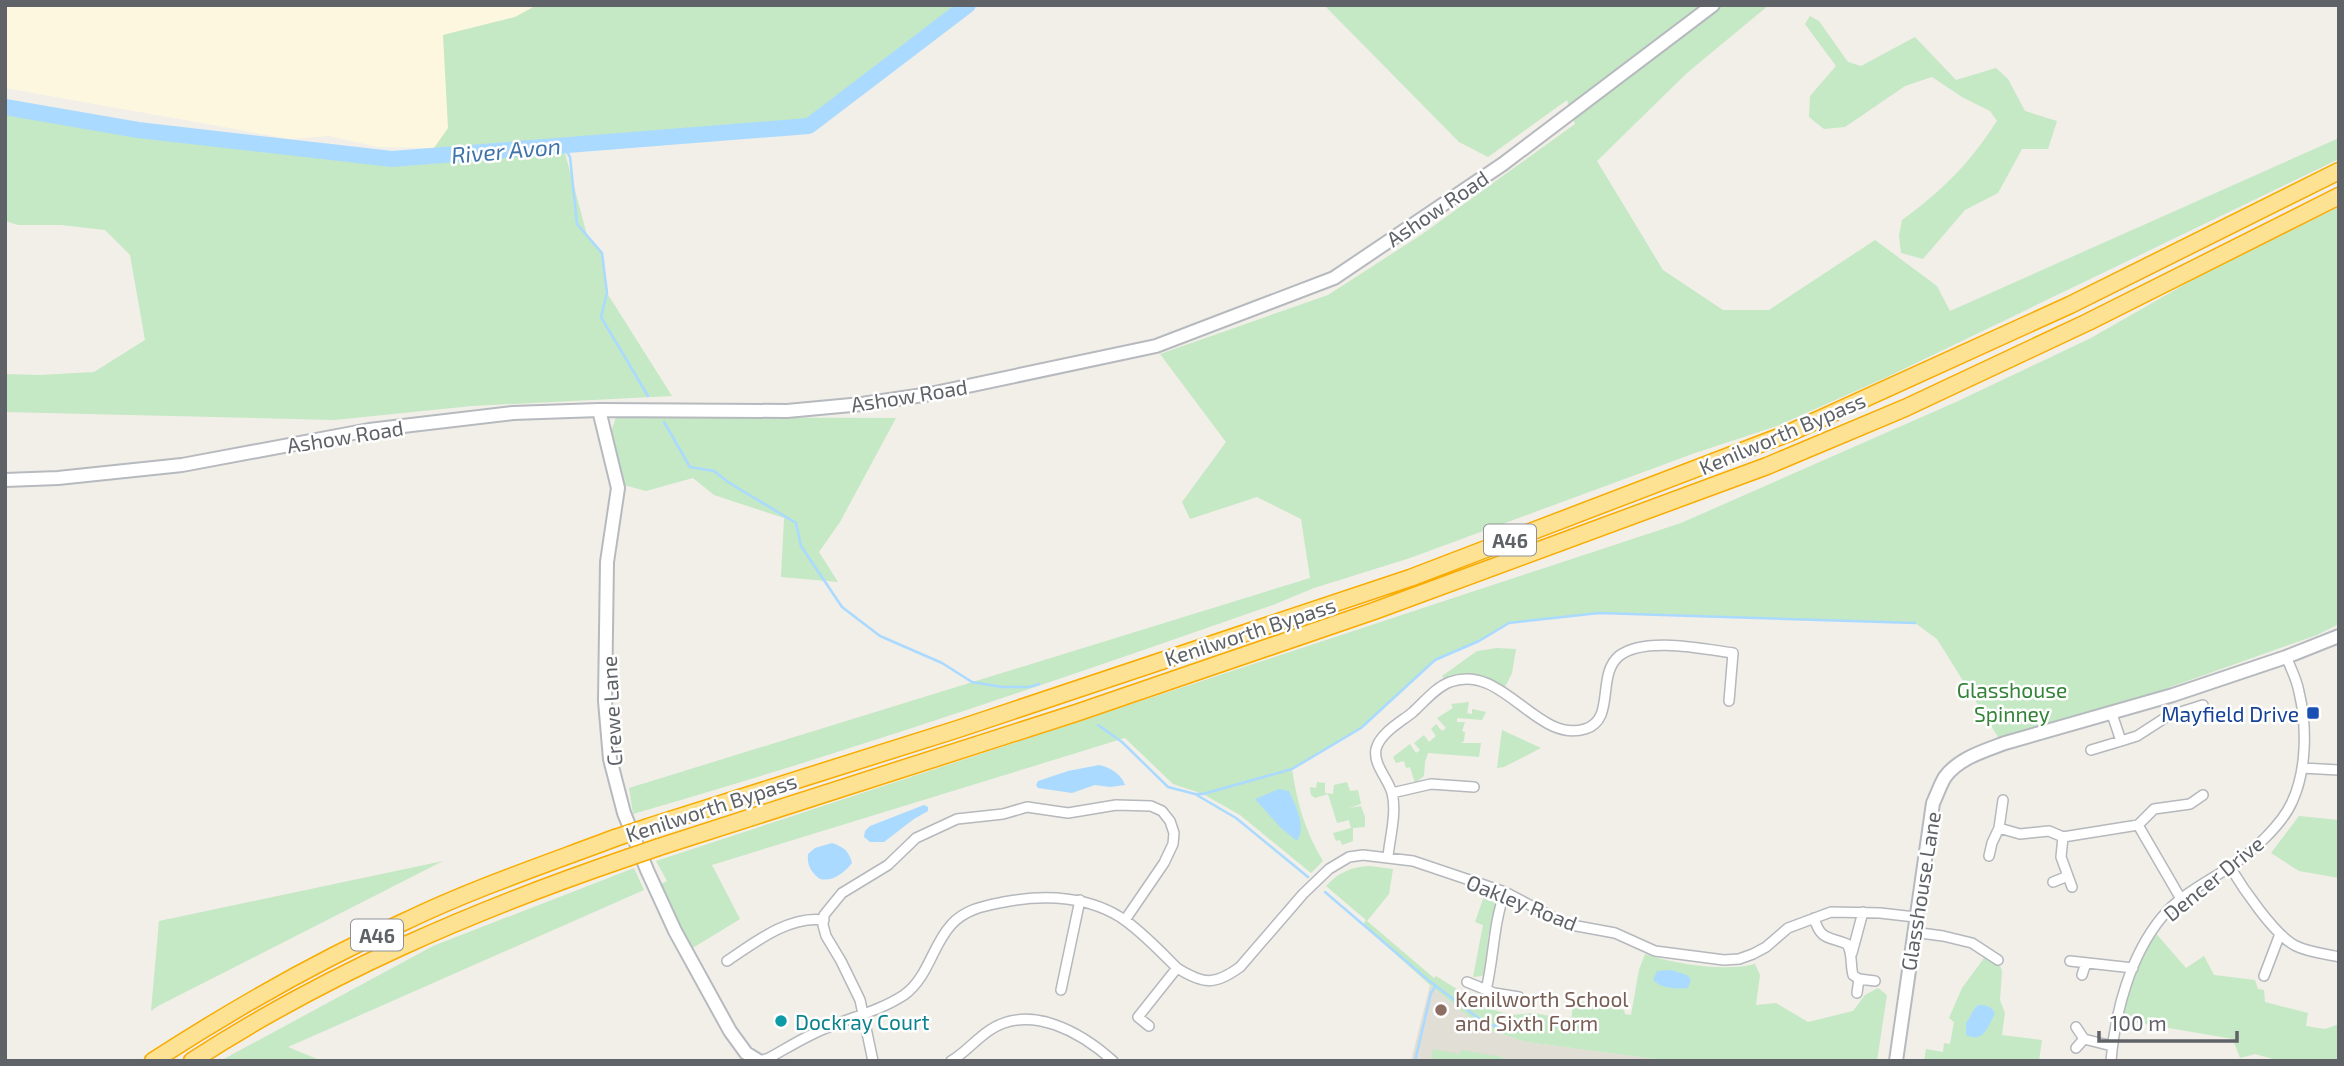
<svg xmlns="http://www.w3.org/2000/svg" width="2344" height="1066" font-family="'Exo 2',sans-serif">
<style>
.commercial{fill:#fef7e0}
.education{fill:#e1ded6}
.green{fill:#c5e8c5}
.water{fill:#aadaff}
.lines{fill:none;stroke-linecap:round;stroke-linejoin:round}
.stream{stroke:#aadaff;stroke-width:2.5}
.river{stroke:#aadaff;stroke-width:16}
.street-casing{stroke:#b5b8bc;stroke-width:12}
.secondary-casing{stroke:#b6babf;stroke-width:16}
.highway-casing{stroke:#f9ab00;stroke-width:19}
.street{stroke:#fff;stroke-width:9}
.secondary{stroke:#fff;stroke-width:12}
.highway{stroke:#fde293;stroke-width:16}
.highway-bridge-casing{stroke:#f9ab00;stroke-width:19;stroke-linecap:butt}
.highway-bridge{stroke:#fde293;stroke-width:16}
.transit-dot{fill:#1a4fb4;stroke:#fff;stroke-width:2.5}
.education-dot{fill:#8d6e63;stroke:#fff;stroke-width:2.5}
.culture-dot{fill:#0f9aa8;stroke:#fff;stroke-width:2.5}
.labels{text-anchor:middle;dominant-baseline:central;stroke-width:5;stroke-linejoin:round;paint-order:stroke}
.shield{fill:#fff;stroke:#8f9295;stroke-width:2}
.shield-label{font-size:19px;font-weight:bold;fill:#5f6368}
.street-label{font-size:21px;fill:#5f6368;stroke:#fff}
.park-label{font-size:21px;fill:#348238;stroke:#fff}
.transit-label{font-size:21px;fill:#164399;stroke:#fff;text-anchor:end}
.education-label{font-size:21px;fill:#785e54;stroke:#fff;text-anchor:start}
.culture-label{font-size:21px;fill:#0d838f;stroke:#fff;text-anchor:start}
.water-label{font-size:23px;font-style:italic;fill:#4174aa;stroke:#fff}
</style>
<rect width="100%" height="100%" fill="#f1efe8"/>
<path class="commercial" d="M5 5H537L515 17 443 35 449 128 434 148 378 147 329 136 291 139 5 88Z"/>
<path class="education" d="M1430 985 1482 1028 1527 1042 1670 1061H1411Z"/>
<path class="green" d="M537 5H968L809 126 563 146 587 235 602 253 607 293 672 396 472 406 334 420 5 412V374L39 375 94 372 145 340 130 255 105 230 61 225H18L5 221V107L138 130 392 159 434 148 448 128 443 35 515 17Z
M1324 5H1769L1687 73 1597 161 1663 270 1723 310H1769L1875 240 1937 286 1950 311 2339 138V159L1885 378 1777 426 1695 453 1410 558 1314 588 1273 605C1061 679 849 752 633 814L629 788 1310 578 1301 519 1257 497 1190 519 1182 502 1226 442 1160 354 1328 295 1421 235 1575 124 1567 100 1488 157 1459 142Z
M1810 16 1819 21 1848 62 1861 66 1915 37 1956 80 1996 68 2008 79 2025 111 2057 121 2048 149H2022L1998 193 1965 210 1923 259 1901 253 1899 236 1902 220C1943 190 1969 164 1997 121L1990 111 1962 97 1932 77 1905 86 1845 127 1824 129 1809 117 1810 96 1836 66 1805 24Z
M2339 207V624L2317 635 2145 696 1998 737 1937 639 1915 623 1599 613 1509 623 1479 641 1435 660 1361 728 1292 769C1297 802 1305 832 1323 861L1311 873 1240 815 1203 794 1173 784 1125 738 712 865 740 919 691 949 659 885 667 881 656 861 1681 523 1956 402 2091 338 2215 267Z
M616 417 896 418 840 522 819 552 838 582 781 577 784 518 714 495 693 478 646 491 624 485 610 435Z
M1497 648 1516 649 1512 673 1503 691 1478 681 1448 683 1442 676 1477 651Z
M1469 702 1467 713 1472 714V709L1486 712 1482 720 1457 718V722H1465L1462 731 1465 732 1464 741 1461 743H1481L1479 757 1428 753 1425 762 1424 776 1415 783 1410 767 1406 768 1404 761 1396 763 1393 757 1410 744 1416 753 1420 750 1414 743 1424 735 1429 742 1436 736 1431 729 1436 724 1442 731 1446 728 1437 718 1453 708 1451 704Z
M1502 730 1541 748 1504 767 1497 768Z
M1317 782 1325 783V793L1333 794 1334 785 1347 782 1350 791 1358 790 1361 804 1349 808 1361 806 1365 817V827L1353 828V841L1342 845 1340 840 1336 841 1333 833 1351 828 1349 820 1337 823 1328 794 1315 798 1311 795 1310 787 1316 788Z
M2299 816 2339 820V878L2299 871 2271 853Z
M443 861 158 1006 151 1011 159 921Z
M1370 866 1393 869 1389 894 1367 921 1434 978 1436 976 1487 1008 1511 1015 1534 1013 1571 1020 1574 1000 1624 1010 1625 1014 1631 1015 1639 970 1645 954C1673 964 1727 972 1755 964L1760 975 1756 1005 1776 1003 1808 1022 1853 1011 1865 995 1878 988 1887 995 1877 1061H1670L1527 1042 1482 1028 1430 985 1363 925 1366 920 1326 886C1339 872 1351 867 1370 866Z
M634 868 644 890 288 1047 322 1061H220L433 946Z
M1484 896 1498 901 1488 937 1486 972 1482 976 1473 977 1483 925 1475 922Z
M2153 930 2186 968 2204 956 2214 975 2255 980 2258 989 2264 990 2265 1002 2308 1013 2306 1026 2325 1029 2339 1024V1061H2280L2255 1054 2240 1058 2233 1039 2116 1019 2133 968Z
M1987 954 1998 960 2002 971 2000 1000 2005 1013 2002 1035 2042 1040 2039 1061H1924L1926 1049 1943 1052 1944 1043 1950 1044 1954 1022 1949 1018 1962 988Z
M1433 1049 1460 1054 1461 1050 1503 1057 1502 1061H1431Z"/>
<path class="water" d="M1099 765C1110 767 1122 775 1125 785L1110 787 1095 785 1072 793 1038 788 1036 785 1038 781 1068 771Z
M1279 789 1289 791C1295 805 1307 827 1297 841L1281 828 1255 799Z
M924 805 928 807V811L914 819 884 842H870L864 837 865 831 870 826Z
M832 843C844 847 849 851 852 863 844 873 833 882 820 879 811 872 807 866 808 854L815 848Z
M1671 970 1687 975 1691 980 1688 988C1677 989 1662 989 1653 980L1657 971Z
M1978 1005C1987 1005 1991 1006 1995 1013 1988 1026 1984 1044 1966 1035V1023C1971 1017 1972 1010 1978 1005Z"/>
<g class="lines">
<path class="stream" d="M563 145 570 157 577 224 602 253 607 293 601 317 648 396
M664 422 690 467 714 471 728 482 796 523 801 546 842 607 880 636 942 663 972 682 1002 687H1029L1039 684
M1098 725 1122 742 1168 787 1195 794 1236 818 1308 877
M1195 794H1203L1292 769 1361 728 1435 660 1479 641 1509 623 1599 613 1915 623
M1325 892 1428 980 1486 1024 1528 1032
M1415 1061 1431 993 1435 987"/>
<path class="river" d="M5 107 138 130 392 159 809 126 968 5"/>
<g class="street-casing">
<path id="street" d="M2112 714 2121 741 2137 736 2168 716 2203 705
M2091 750 2121 741
M2302 768 2339 770
M1392 793 1431 784 1474 787
M2003 800 1999 828 2020 834 2049 831 2063 837 2138 825 2181 899
M2138 825 2154 809 2190 804 2203 795
M2063 837 2061 857 2072 887
M1388 856C1390 837 1397 812 1392 793 1388 778 1373 765 1376 749 1380 733 1401 722 1413 712 1424 702 1436 687 1450 682 1502 662 1537 744 1585 729 1616 720 1596 675 1619 656 1644 636 1704 649 1733 653L1729 701
M1989 856 1992 843 1999 828
M2230 867C2242 887 2275 936 2296 946 2308 952 2326 954 2339 957
M2053 882 2068 876
M1814 918C1821 941 1828 936 1847 944 1853 954 1850 964 1853 975L1859 979 1857 993
M1913 932 1943 936 1972 943 1998 960
M1852 953 1863 912
M727 961C754 943 789 915 824 920
M2070 961 2133 968
M2082 975 2086 963
M2264 976 2280 934
M1859 979 1875 981
M1467 982 1494 993 1519 997
M1061 990 1080 900
M1486 990C1494 958 1493 924 1505 892
M1149 1026 1138 1017 1177 968
M2076 1027 2084 1039 2112 1046
M2076 1048 2084 1039
M760 1061 769 1058C789 1047 809 1034 831 1026 856 1016 881 1010 904 995 928 978 932 946 951 925 965 909 984 906 1004 902 1045 894 1091 896 1126 921 1145 935 1161 952 1177 968 1203 984 1214 986 1240 967L1303 894 1329 869 1349 857 1363 855 1413 861 1505 892 1566 924 1615 933 1655 951 1724 960 1739 959 1753 954 1766 947 1788 928 1831 912 1880 913 1915 917
M873 1061 860 1000 841 961 826 936 823 925 824 915 842 893 888 865 916 838 957 819 1003 814 1027 807 1068 813 1116 805 1151 806 1162 811 1170 821 1174 833 1173 844 1164 863 1125 920
M951 1061C965 1053 976 1039 990 1030 1031 1003 1082 1033 1113 1061
M2111 1061C2115 1012 2130 956 2162 917 2180 895 2207 882 2230 867 2251 853 2282 825 2292 802 2307 770 2307 725 2299 692 2297 680 2291 668 2286 657"/>
</g>
<g class="secondary-casing">
<path id="secondary" d="M599 410 618 488 607 562 605 701 610 759 624 813 647 870 675 931 730 1031 746 1053 759 1061
M5 480 58 478 182 465 369 430 513 413 599 410 787 411 862 404 930 394 1156 346 1334 278 1503 164 1713 5
M1896 1061 1933 803C1937 795 1940 785 1945 777 1959 758 1984 751 2005 743L2173 695 2286 657 2339 636"/>
</g>
<g class="highway-casing">
<path id="highway" d="M648 827 958 729 1410 578 1789 433 2070 305 2339 171
M659 847 1076 713 1374 611 1767 466 1905 408 2088 322 2339 196
M153 1061C235 1008 319 960 408 920 475 888 546 864 615 838
M192 1061C327 973 475 910 627 858"/>
</g>
<use href="#street" class="street"/>
<use href="#secondary" class="secondary"/>
<use href="#highway" class="highway"/>
<g class="highway-bridge-casing">
<path id="highway-bridge" d="M615 838 648 827
M627 858 659 847"/>
</g>
<use href="#highway-bridge" class="highway-bridge"/>
</g>
<rect class="transit-dot" x="2306" y="706" width="14" height="14" rx="3.5"/>
<circle class="education-dot" cx="1441" cy="1010" r="7"/>
<circle class="culture-dot" cx="781" cy="1021" r="7"/>
<g class="labels">
<g class="shield">
<rect x="1484" y="524.5" width="52" height="31" rx="5"/>
<rect x="351" y="919.5" width="52" height="31" rx="5"/>
</g>
<g class="shield-label">
<text x="1510" y="540">A46</text>
<text x="377" y="935">A46</text>
</g>
<g class="street-label">
<text transform="translate(1437 208) rotate(-34)">Ashow Road</text>
<text transform="translate(909 395) rotate(-9)">Ashow Road</text>
<text transform="translate(1782 433) rotate(-23)">Kenilworth Bypass</text>
<text transform="translate(345 436) rotate(-9)">Ashow Road</text>
<text transform="translate(1250 631) rotate(-18)">Kenilworth Bypass</text>
<text transform="translate(611 711) rotate(-93)">Crewe Lane</text>
<text transform="translate(711 807) rotate(-18)">Kenilworth Bypass</text>
<text transform="translate(2213 878) rotate(-39)">Dencer Drive</text>
<text transform="translate(1920 891) rotate(-81)">Glasshouse Lane</text>
<text transform="translate(1522 902) rotate(22)">Oakley Road</text>
</g>
<g class="park-label">
<text x="2012" y="689">Glasshouse<tspan x="2012" dy="24">Spinney</tspan></text>
</g>
<g class="transit-label">
<text x="2299" y="713">Mayfield Drive</text>
</g>
<g class="education-label">
<text x="1455" y="998">Kenilworth School<tspan x="1455" dy="24">and Sixth Form</tspan></text>
</g>
<g class="culture-label">
<text x="795" y="1021">Dockray Court</text>
</g>
<g class="water-label">
<text transform="translate(506 150) rotate(-5)">River Avon</text>
</g>
</g>
<rect width="2344" height="1066" fill="none" stroke="#5f6368" stroke-width="14"/>
<path d="M2099 1031v10h138v-10" fill="none" stroke="#5f6368" stroke-width="3.5"/>
<text x="2110" y="1031" font-size="21" fill="#5f6368" stroke="#ffffff" stroke-width="5" paint-order="stroke">100 m</text>
</svg>
